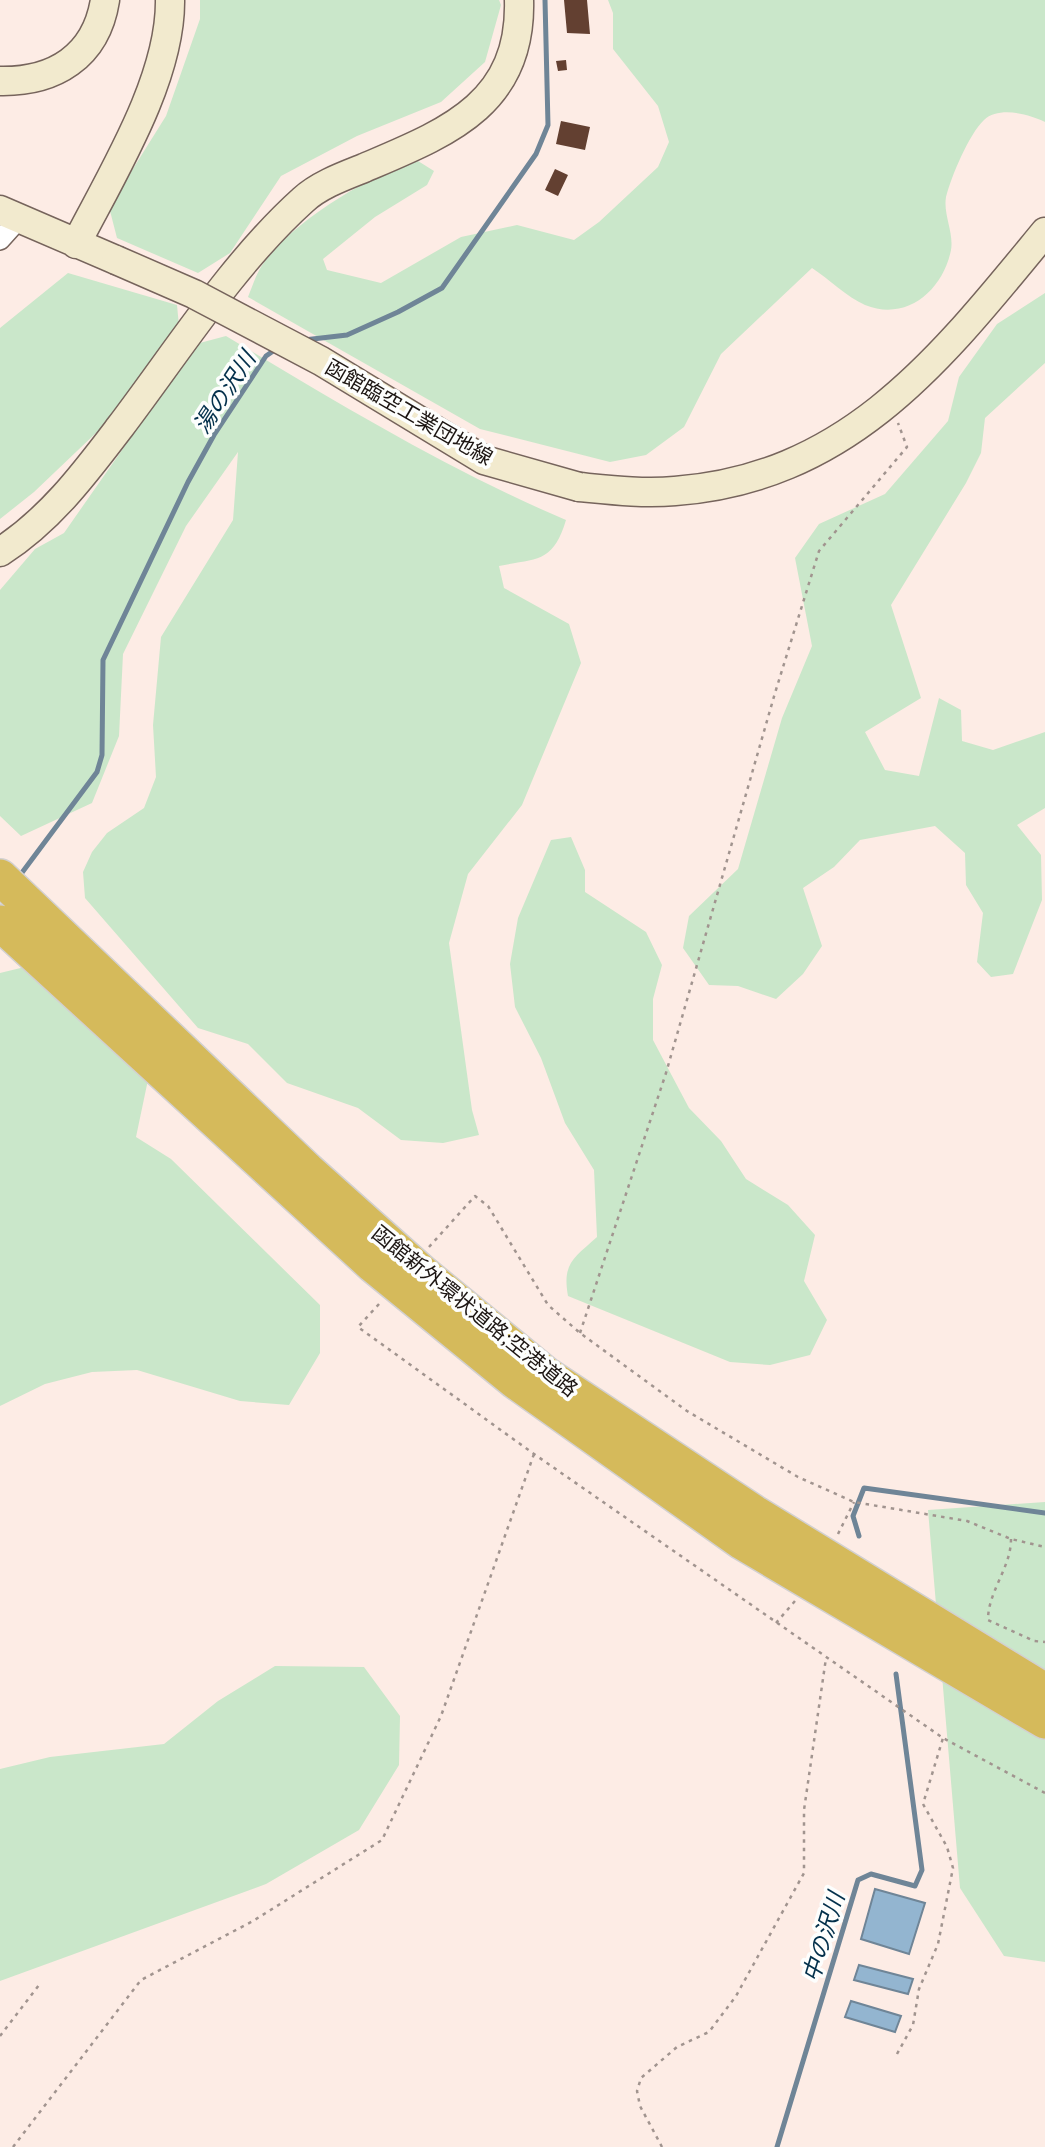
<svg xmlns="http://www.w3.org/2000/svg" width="1045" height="2147" font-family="'PT Sans','Noto Sans JP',sans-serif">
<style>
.green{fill:#cae7ca}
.water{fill:#93b5d0;stroke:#6f8597;stroke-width:2}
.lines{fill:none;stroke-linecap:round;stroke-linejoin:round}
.stream{stroke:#6f8597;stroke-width:5}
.building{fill:#634031}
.street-casing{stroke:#76645c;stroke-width:22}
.secondary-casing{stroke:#76645c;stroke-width:31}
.highway-casing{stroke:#d2d0d0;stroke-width:38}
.path{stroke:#a1948f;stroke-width:2.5;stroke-dasharray:3.5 5;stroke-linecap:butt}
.street{stroke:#fff;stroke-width:19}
.secondary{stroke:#f2eace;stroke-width:28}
.highway{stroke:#d5ba5b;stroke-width:35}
.secondary-bridge-casing{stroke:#76645c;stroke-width:31;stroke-linecap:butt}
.secondary-bridge{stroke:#f2eace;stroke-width:28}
.labels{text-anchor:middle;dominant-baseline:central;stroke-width:7;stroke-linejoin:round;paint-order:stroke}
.street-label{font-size:21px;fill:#1c1512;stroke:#fdfefd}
.water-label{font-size:23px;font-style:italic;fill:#03304b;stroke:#fdfefd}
</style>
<rect width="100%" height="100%" fill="#fdece5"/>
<path class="green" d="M200 0H499L501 5 485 62 441 102 357 136 281 176 230 253 198 273 117 238 109 207 166 116 200 19Z
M608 0H1045V122C1029 114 999 106 984 120 969 134 951 177 946 197 943 214 954 233 951 250 943 290 907 322 865 305 847 297 829 279 812 268L721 354 684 427 646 455 610 462 480 429 248 297C252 287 256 275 261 267 288 224 370 174 418 161L434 171 427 185 375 217 323 259 327 270 381 283 461 237 517 225 574 240 599 222 658 167 669 142 658 106 613 49V13Z
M68 273 177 305 179 326 119 411 34 492 0 519V328Z
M1045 293V363L985 418 981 453 966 483 891 605 921 698 865 732 885 770 919 776 939 698 961 710 962 741 993 750 1045 732V808L1017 825 1041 855 1042 900 1013 974 991 977 977 962 983 913 966 885 965 853 935 826 860 840 834 867 803 888 822 946 803 974 776 999 738 986 709 985 683 948 689 916 738 869 782 718 812 646 795 558 819 524 885 494 948 421 959 377 997 324Z
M226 336C336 402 448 470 566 520 553 563 538 558 499 566L504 588 569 624 581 663 522 805 468 874 449 943 472 1110 479 1135 443 1143 401 1140 358 1108 287 1083 248 1044 198 1028 85 898 83 872 92 852 107 833 144 808 156 777 153 725 161 637 233 520 238 452 186 526 123 654 119 736 92 803 21 836 0 816V590L35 549 64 533 196 344Z
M571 837 585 870V892L646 932 662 965 653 999V1040L689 1108 721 1141 746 1179 788 1205 815 1235 804 1281 827 1320 810 1355 770 1365 730 1362 568 1296C562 1263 574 1258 597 1237L594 1170 565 1123 541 1058 515 1007 510 964 518 918 551 840Z
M33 965 149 1075 136 1137 171 1159 320 1305V1353L289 1405 240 1401 137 1370 92 1372 45 1384 0 1406V973Z
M1045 1502V1962L1004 1956 960 1888 928 1510Z
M275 1666 364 1667 400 1716 399 1765 359 1830 266 1884 0 1981V1769L50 1757 164 1744 218 1701Z"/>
<path class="water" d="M875 1889 925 1903 909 1954 861 1939Z
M859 1965 913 1979 908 1994 854 1980Z
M851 2001 901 2016 895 2032 845 2017Z"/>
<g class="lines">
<path class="stream" d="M304 340 347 335 398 312 442 288 536 154 548 125 545 0
M18 878 97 772 102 755 103 660 188 482 214 435 266 356 276 349
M859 1536 853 1516 864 1488 1045 1513
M777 2147 858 1880 871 1874 915 1886 922 1870 896 1674"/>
</g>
<path class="building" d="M564 0H587L590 34 567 33Z
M566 60 567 70 558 71 556 61Z
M561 121 590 127 585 150 556 144Z
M555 169 568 175 558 196 545 190Z"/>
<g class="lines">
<g class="street-casing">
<path id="street" d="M0 240 18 220"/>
</g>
<g class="secondary-casing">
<path id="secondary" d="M0 81C54 82 96 57 105 0
M0 210 116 260
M76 244C112 174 171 79 170 0
M579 487C610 490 644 494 675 491 850 478 942 357 1045 232
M0 552C50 520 85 473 120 427 177 352 233 263 303 200 319 185 344 176 364 168 446 133 522 105 519 0"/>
</g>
<g class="highway-casing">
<path id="highway" d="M0 877 307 1170 421 1272 545 1374 756 1514 1045 1691
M0 923 373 1265 515 1381 742 1542 1045 1721"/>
</g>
<path class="path" d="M429 1247 475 1196 488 1206 548 1305 580 1333 687 1411 798 1477 854 1502 967 1521 1011 1539 1045 1547
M379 1304 358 1327 534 1454 943 1738 1045 1793
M580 1333 666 1073 775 693 819 551 907 447 898 423
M838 1534 854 1502
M1011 1539C1011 1568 988 1591 988 1620L1034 1641 1045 1642
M776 1623 795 1601
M0 2036 39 1985
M897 2054 913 2025 919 1989 938 1944 953 1868 947 1847 923 1804 943 1738
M13 2147 141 1980 253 1921 382 1840 441 1716 534 1454
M662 2147 640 2106 637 2091 641 2078 677 2047 709 2032 736 1996 804 1873V1810L826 1658"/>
<use href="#street" class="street"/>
<use href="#secondary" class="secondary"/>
<use href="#highway" class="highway"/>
<g class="secondary-bridge-casing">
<path id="secondary-bridge" d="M116 260 194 294 321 361 484 460 579 487"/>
</g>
<use href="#secondary-bridge" class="secondary-bridge"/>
</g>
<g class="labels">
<g class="street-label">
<text transform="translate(409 412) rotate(30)">函館臨空工業団地線</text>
<text transform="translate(475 1311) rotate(39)">函館新外環状道路;空港道路</text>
</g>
<g class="water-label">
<text transform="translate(224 392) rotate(-57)">湯の沢川</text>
<text transform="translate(823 1937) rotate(-73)">中の沢川</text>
</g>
</g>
</svg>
